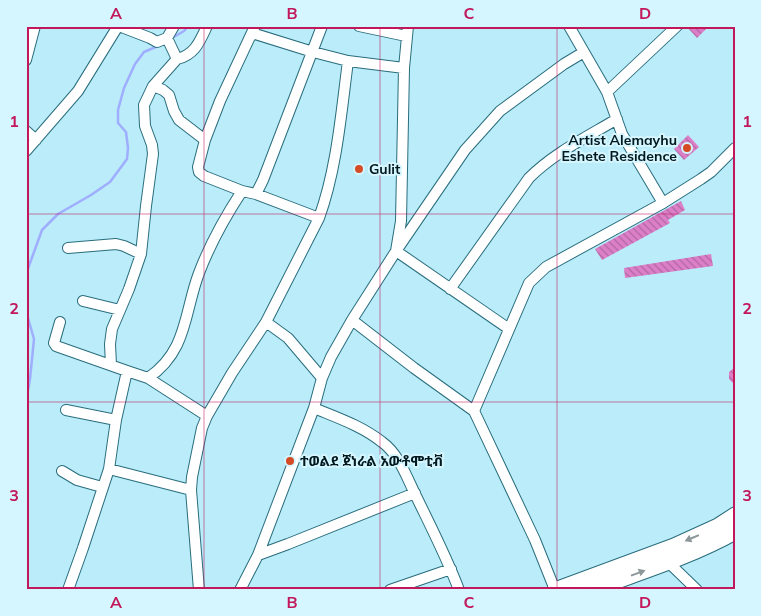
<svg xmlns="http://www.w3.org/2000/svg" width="761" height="616" font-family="Mulish,'Noto Sans Ethiopic',sans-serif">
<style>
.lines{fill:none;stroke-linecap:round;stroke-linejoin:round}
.stream{stroke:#9faefe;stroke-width:2.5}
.building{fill:url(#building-back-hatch)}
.minor-casing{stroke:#296d7d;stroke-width:12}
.primary-casing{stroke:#296d7d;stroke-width:17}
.minor{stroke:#fff;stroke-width:10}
.primary{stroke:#fff;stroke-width:15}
.oneway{fill:#8c979a}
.grid{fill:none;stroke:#c2185b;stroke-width:1;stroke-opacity:0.55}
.poi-dot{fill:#d44b26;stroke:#d6f6ff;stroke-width:2}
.labels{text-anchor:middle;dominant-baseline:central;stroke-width:4;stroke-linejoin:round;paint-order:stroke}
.poi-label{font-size:14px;font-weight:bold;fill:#00181e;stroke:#d6f6ff;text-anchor:start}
.neatline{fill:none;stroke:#c2185b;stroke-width:2}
.grid-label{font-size:16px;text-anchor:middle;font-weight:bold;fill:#c2185b}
</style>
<defs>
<pattern id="building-back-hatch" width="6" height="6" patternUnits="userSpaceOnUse" patternTransform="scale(1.25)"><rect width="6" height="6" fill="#dc7fc8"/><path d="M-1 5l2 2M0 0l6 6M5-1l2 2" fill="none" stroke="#b067a2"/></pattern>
</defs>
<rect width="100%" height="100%" fill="#baecf9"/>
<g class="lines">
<path class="stream" d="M172 38 184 31 188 26
M26 274 42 230 58 214 91 195 110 182 127 159 128 148 126 132 118 123V110L124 88 135 64 144 52 158 46
M26 311 34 339 30 379 26 401
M26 493V495"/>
</g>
<path class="building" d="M690 26H709L697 38 688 28Z
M688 135 699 147 684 160 674 149Z
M681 201 685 210 668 220 670 223 602 260 595 249Z
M711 254 713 266 625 278 624 268Z
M735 367V385L729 379V372Z"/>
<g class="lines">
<g class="minor-casing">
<path id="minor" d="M119 26 150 38 157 42 167 38 174 26
M255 26 220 101 205 140 198 167 199 172 204 176 242 191 256 194 263 180 322 26
M359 26 406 36
M408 26 404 68 401 221 396 251 465 150 500 111 564 64 584 52
M569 26 607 92 622 134 663 203
M252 33 313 52 348 61C341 114 337 168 319 218L266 322
M177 59C195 55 200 41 207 26
M26 60 35 26
M348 61 404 68
M153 86 163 90 169 95 174 111 179 120 205 140
M607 92 677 26
M26 131 36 140
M26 151 78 91 118 26
M256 194 319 218
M68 248 116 244 124 246 141 254
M450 289 529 178C554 153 587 137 617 119
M83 301 120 310
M352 320 414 368 474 411
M60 322 54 343 56 346 127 371 148 378C188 351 184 312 199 273 210 244 225 217 242 191
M111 365 110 344 112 329 129 289 141 254 146 206 153 154 152 145 145 126 144 105 153 86 177 59 167 38
M148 378 207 416
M314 408 322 378 331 357 352 320 396 251 509 329
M66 410 116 420
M109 469 191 490
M62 471 77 480 102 487
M415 493 288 544 258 555 314 408C338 418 362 426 382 442 399 454 407 478 416 496 431 527 447 558 459 590
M668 562 697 590
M68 590 83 548 109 469 116 420 127 371
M199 590 191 490 192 477 202 428 207 416 232 373 266 322 288 338 322 378
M240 590 258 555
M390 590 451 569
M555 590 535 540 474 411 529 283 546 267 663 203 701 179 711 172 735 148"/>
</g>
<g class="primary-casing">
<path id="primary" d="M555 590 674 546 718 526 735 515
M592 590C640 572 690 557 735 532"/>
</g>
<use href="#minor" class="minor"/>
<use href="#primary" class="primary"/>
</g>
<defs><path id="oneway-solid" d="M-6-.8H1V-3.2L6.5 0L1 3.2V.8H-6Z" transform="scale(1.25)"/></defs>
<g class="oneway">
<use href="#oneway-solid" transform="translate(692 538) rotate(157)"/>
<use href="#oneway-solid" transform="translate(638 573) rotate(-20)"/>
</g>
<path class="grid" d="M204 26V590M380 26V590M557 26V590M26 214H735M26 402H735"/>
<g class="poi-dot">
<circle cx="687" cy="148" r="5"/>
<circle cx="359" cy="169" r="5"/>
<circle cx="290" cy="461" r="5"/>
</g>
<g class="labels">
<g class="poi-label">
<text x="677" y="140" text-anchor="end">Artist Alemayhu<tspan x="677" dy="16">Eshete Residence</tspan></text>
<text x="369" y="169">Gulit</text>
<text x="300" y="461">ተወልደ ጀነራል አውቶሞቲቭ</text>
</g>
</g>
<rect width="761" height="616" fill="none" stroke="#d6f6ff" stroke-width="55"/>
<rect x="28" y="28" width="706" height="560" class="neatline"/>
<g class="grid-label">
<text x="116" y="19">A</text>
<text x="292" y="19">B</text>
<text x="469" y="19">C</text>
<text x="645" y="19">D</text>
<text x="14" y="127">1</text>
<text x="747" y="127">1</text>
<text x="14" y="314">2</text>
<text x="747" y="314">2</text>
<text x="14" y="501">3</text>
<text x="747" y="501">3</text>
<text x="116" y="608">A</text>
<text x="292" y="608">B</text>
<text x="469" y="608">C</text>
<text x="645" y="608">D</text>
</g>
</svg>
